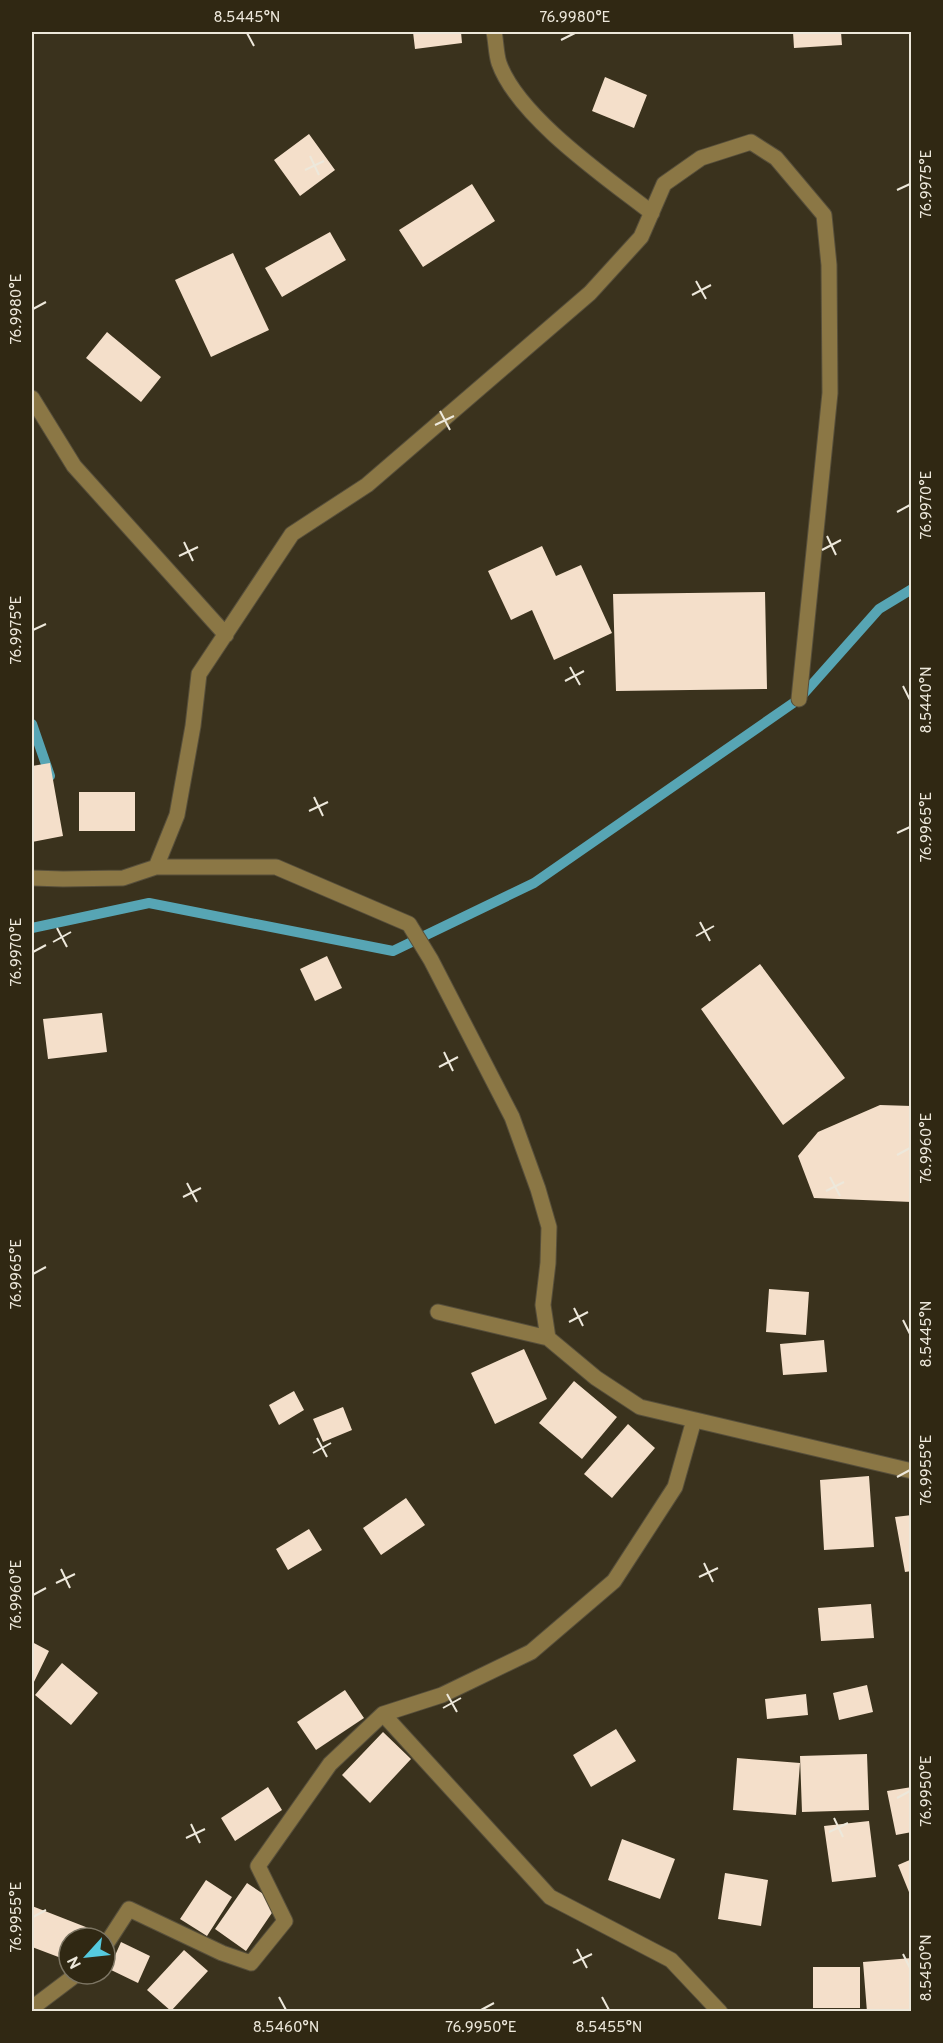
<svg xmlns="http://www.w3.org/2000/svg" width="943" height="2043" font-family="Overpass,sans-serif">
<style>
.lines{fill:none;stroke-linecap:round;stroke-linejoin:round}
.stream{stroke:#57a5b4;stroke-width:10}
.building{fill:#f4dfca}
.minor-casing{stroke:#574f3b;stroke-width:17}
.minor{stroke:#8b7745;stroke-width:15}
.ticks{fill:none;stroke:#ede8db;stroke-width:2}
.neatline{fill:none;stroke:#ede8db;stroke-width:2}
.ticks-label{font-size:15px;text-anchor:middle;fill:#ede8db}
</style>
<rect width="100%" height="100%" fill="#3a321d"/>
<g class="lines">
<path class="stream" d="M32 724 50 776
M32 928 149 903 393 951 534 883 799 699 879 609 912 589"/>
</g>
<path class="building" d="M413 32H461L462 43 415 49Z
M793 32H841L842 45 794 48Z
M605 77 647 95 634 128 592 111Z
M309 134 335 170 300 196 274 160Z
M472 184 495 221 423 267 399 230Z
M330 232 346 260 282 297 265 268Z
M233 253 269 330 211 357 175 280Z
M107 332 161 377 141 402 86 358Z
M542 546 556 576 581 565 612 633 554 660 532 610 511 620 488 571Z
M765 592 767 689 616 691 613 594Z
M50 763 63 836 32 842V766Z
M79 792H135V831H79Z
M327 956 342 988 315 1001 300 969Z
M760 964 845 1078 783 1125 701 1009Z
M102 1013 107 1052 48 1059 43 1019Z
M880 1105 912 1106V1202L814 1198 798 1156 818 1132Z
M769 1289 809 1292 806 1335 766 1332Z
M824 1340 827 1372 783 1375 780 1344Z
M524 1349 547 1399 495 1424 471 1373Z
M574 1381 617 1417 582 1459 539 1423Z
M294 1391 304 1410 279 1425 269 1405Z
M343 1407 352 1430 323 1442 313 1419Z
M628 1424 655 1448 612 1498 584 1474Z
M869 1476 874 1547 824 1550 820 1480Z
M406 1498 425 1525 381 1555 363 1528Z
M912 1515V1571L905 1572 895 1517Z
M309 1529 322 1550 288 1570 276 1549Z
M871 1604 874 1638 821 1641 818 1608Z
M32 1642 49 1651 32 1686Z
M62 1663 98 1693 71 1725 35 1695Z
M867 1685 873 1712 839 1720 833 1693Z
M345 1690 364 1718 316 1750 297 1722Z
M806 1694 808 1715 767 1719 765 1699Z
M616 1729 636 1761 591 1787 573 1755Z
M383 1732 411 1759 370 1803 342 1775Z
M867 1754 869 1810 802 1812 800 1756Z
M737 1758 800 1763 796 1815 733 1810Z
M268 1787 282 1810 235 1841 221 1818Z
M912 1787V1832L896 1835 887 1791Z
M869 1821 876 1877 832 1882 824 1826Z
M622 1839 675 1859 660 1899 608 1880Z
M912 1859V1897H911L898 1865Z
M725 1873 768 1880 761 1926 718 1919Z
M206 1880 232 1897 207 1936 180 1919Z
M247 1883 278 1904 246 1951 215 1929Z
M32 1906 96 1931 94 1938H69V1961L32 1947Z
M121 1942 150 1956 138 1983 109 1969Z
M184 1950 208 1971 171 2011 147 1990Z
M912 1958V2012H867L863 1962Z
M813 1967H860V2008H813Z"/>
<g class="lines">
<g class="minor-casing">
<path id="minor" d="M494 32C496 41 496 54 499 63 518 117 607 178 652 213
M32 398 74 466 226 635
M799 699 830 393 829 265 824 215 776 158 751 142 701 158 664 184 641 237 590 293 367 485 292 534 199 674 193 726 177 815 156 867H276L409 924 431 960 512 1117 538 1189 549 1227 548 1263 543 1305 548 1338 596 1378 640 1407 912 1471
M32 878 63 879 123 878 156 867
M438 1312 548 1338
M383 1714 550 1897 671 1960 720 2012
M105 1946 129 1909 222 1953 251 1963 285 1921 258 1866 330 1764 383 1714 442 1695 531 1652 614 1581 675 1487 694 1420
M32 2008 77 1974"/>
</g>
<use href="#minor" class="minor"/>
</g>
<path class="ticks" d="M247 33 254 46M561 40 575 33M310 156 319 175M305 170 324 161M897 190 910 184M696 281 706 299M692 295 711 285M33 309 46 302M440 411 450 430M435 425 454 416M897 512 910 505M827 536 836 555M184 542 193 561M822 550 841 540M179 556 198 547M33 630 46 624M570 667 580 685M565 681 584 671M903 686 910 700M314 797 323 816M309 811 328 802M897 833 910 827M700 922 710 941M57 928 67 947M696 936 714 926M53 942 71 932M33 952 46 945M444 1052 453 1071M439 1067 458 1057M897 1155 910 1148M830 1177 840 1196M187 1183 197 1202M826 1191 844 1182M183 1197 201 1188M33 1274 46 1267M574 1308 583 1326M903 1320 910 1334M569 1322 588 1312M317 1438 327 1457M313 1453 331 1443M897 1477 910 1470M704 1563 713 1582M61 1569 70 1588M699 1577 718 1568M56 1583 75 1574M33 1595 46 1588M447 1694 457 1712M443 1708 461 1698M897 1798 910 1791M834 1818 843 1837M191 1824 200 1843M829 1832 848 1823M186 1838 205 1829M33 1917 46 1910M577 1949 587 1968M903 1954 910 1968M573 1963 592 1954M279 1997 286 2010M602 1997 609 2010M481 2010 494 2003"/>
<rect width="943" height="2043" fill="none" stroke="#302813" stroke-width="66"/>
<g transform="translate(87 1956) rotate(243)"><circle r="28" fill="#302813" stroke="#7c7563" stroke-width="1.5"/>
<path d="M0-4.5L10 22L0 15L-10 22Z" fill="#55cadf"/>
<text y="-9" font-size="16" font-weight="bold" text-anchor="middle" fill="#ede8db">N</text>
</g>
<rect x="33" y="33" width="877" height="1977" class="neatline"/>
<g class="ticks-label">
<text x="247" y="22">8.5445°N</text>
<text x="575" y="22">76.9980°E</text>
<text transform="translate(926 184) rotate(-90)" y="5">76.9975°E</text>
<text transform="translate(16 309) rotate(-90)" y="5">76.9980°E</text>
<text transform="translate(926 505) rotate(-90)" y="5">76.9970°E</text>
<text transform="translate(16 630) rotate(-90)" y="5">76.9975°E</text>
<text transform="translate(926 700) rotate(-90)" y="5">8.5440°N</text>
<text transform="translate(926 827) rotate(-90)" y="5">76.9965°E</text>
<text transform="translate(16 952) rotate(-90)" y="5">76.9970°E</text>
<text transform="translate(926 1148) rotate(-90)" y="5">76.9960°E</text>
<text transform="translate(16 1274) rotate(-90)" y="5">76.9965°E</text>
<text transform="translate(926 1334) rotate(-90)" y="5">8.5445°N</text>
<text transform="translate(926 1470) rotate(-90)" y="5">76.9955°E</text>
<text transform="translate(16 1595) rotate(-90)" y="5">76.9960°E</text>
<text transform="translate(926 1791) rotate(-90)" y="5">76.9950°E</text>
<text transform="translate(16 1917) rotate(-90)" y="5">76.9955°E</text>
<text transform="translate(926 1968) rotate(-90)" y="5">8.5450°N</text>
<text x="286" y="2032">8.5460°N</text>
<text x="481" y="2032">76.9950°E</text>
<text x="609" y="2032">8.5455°N</text>
</g>
</svg>
